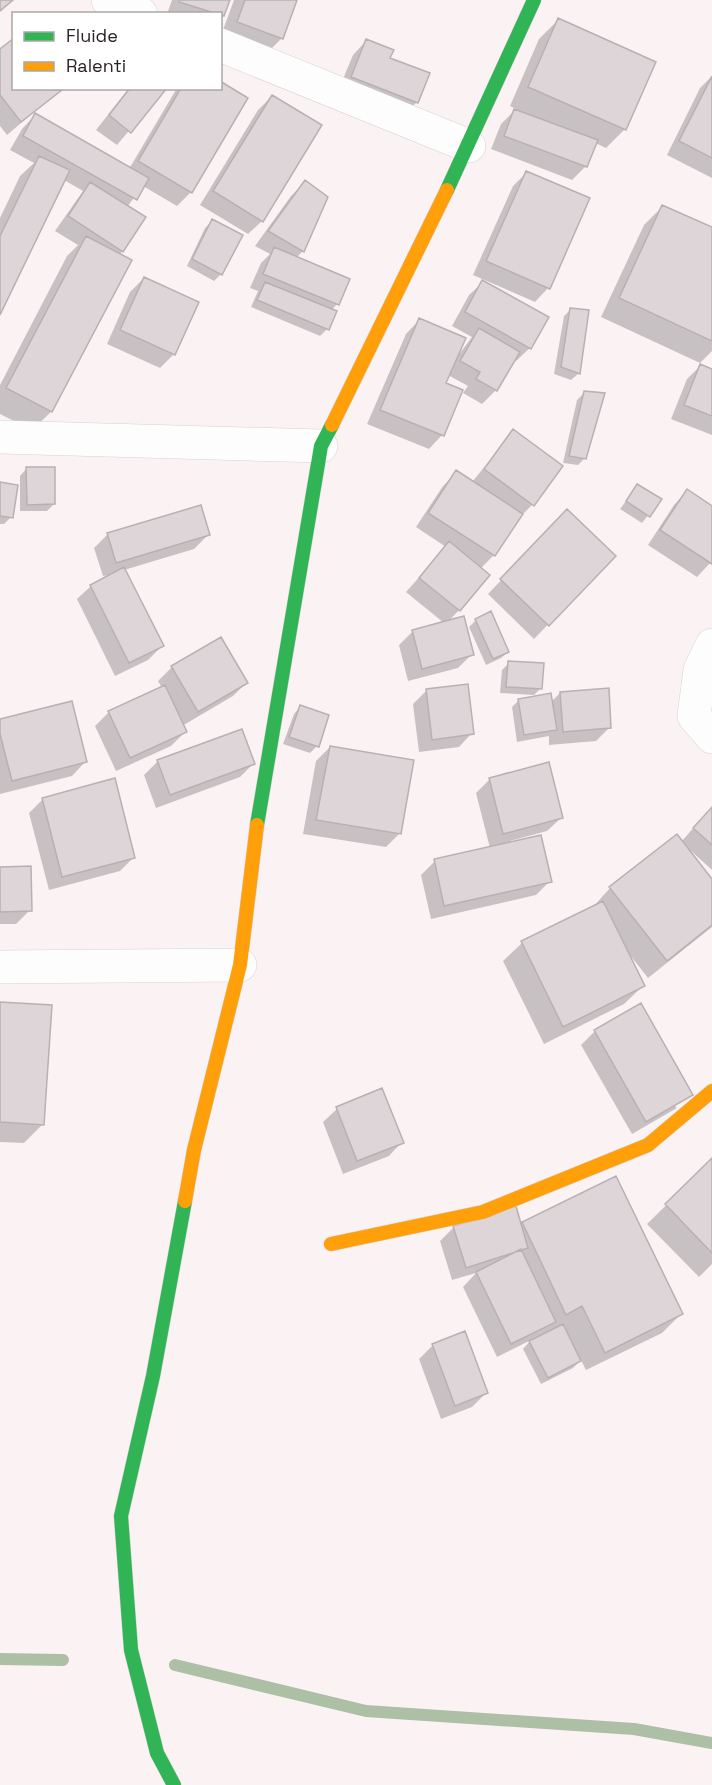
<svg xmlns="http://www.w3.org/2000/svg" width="712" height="1785" font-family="'Space Grotesk',sans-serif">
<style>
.shadow{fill:#0003}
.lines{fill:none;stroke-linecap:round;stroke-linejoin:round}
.stream{stroke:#adc0a6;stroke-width:12}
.building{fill:#ddd5d7;stroke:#b8b0b2;stroke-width:1.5}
.street-casing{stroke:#d8d0d2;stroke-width:34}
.fast-casing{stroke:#d8d0d2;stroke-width:15}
.slow-casing{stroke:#d8d0d2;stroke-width:15}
.street{stroke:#fefdfd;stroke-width:33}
.fast{stroke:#30b455;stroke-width:14}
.slow{stroke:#ff9f0a;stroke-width:14}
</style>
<rect width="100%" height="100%" fill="#fbf2f4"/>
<path class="shadow" d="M172 0H228L220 18V14H167Z
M234 0H295L282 38 263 57 220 38Z
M558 20 625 129 606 148 595 143 586 166 572 180 491 149 501 124 516 109 510 106 539 39Z
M366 41 417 102 403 116 338 91 353 55Z
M0 51 14 88 60 90 7 135 0 126Z
M712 76V178L667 155 700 88Z
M129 88H165L117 145 96 130Z
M177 88H220L246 98 191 192 177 206 143 186 127 207 122 251 51 412 32 430 0 414V385L67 256 78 245 55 231 83 191 64 180 0 312V218L20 176 34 163 10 150 22 129 35 115 129 169Z
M272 96 262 221 248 234 200 205 258 110Z
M527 172 548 288 535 302 473 275 513 186Z
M305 182 303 251 296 258 348 280 337 304 331 311 327 329 320 336 251 307 258 291 250 288 261 263 270 254 255 246 291 196Z
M663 206 712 229V351L700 363 601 317 644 225Z
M212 221 221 274 214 281 187 266 205 228Z
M144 278 174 354 160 368 107 344 130 292Z
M483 282 530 348 516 361 514 360 496 390 482 404 463 393 468 386 448 375 444 384 442 435 429 449 367 424 406 334 419 320 460 353 472 337 452 326 469 295Z
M571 309 588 312 578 374 571 380 554 374 564 316Z
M700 366 712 370V435L671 419 687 379Z
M584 393 585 458 578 465 563 463 577 400Z
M514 431 561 466 532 505 518 519 494 555 480 569 459 610 448 622 472 654 458 668 408 681 399 645 413 631 444 623 406 592 446 547 416 527 443 486 457 472 472 482Z
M27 468 54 504 47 511H20V476Z
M0 484 11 517 4 524H0Z
M637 486 660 500 642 523 620 509Z
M687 491 712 507V561L697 577 648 545 674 505Z
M554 525 614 556 534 639 488 594Z
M108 534 208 535 194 549 124 570 162 646 148 660 115 676 77 599 91 586 111 575 103 576 94 548Z
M476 620 508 652 501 658 486 665 469 627Z
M509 663 541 688 534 695 500 693 502 670Z
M172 667 246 683 233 696 182 726 185 732 171 746 116 771 95 726 109 712 162 688 158 681Z
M426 691 472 733 459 747 419 752 413 704Z
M560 693 610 727 596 741 549 745V736L517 742 512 707 519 700 551 702Z
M300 707 317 746 310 753 283 744 294 714Z
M0 720 85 762 72 776 0 794Z
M330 747 399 834 386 847 303 834 316 761Z
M158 761 253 764 240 777 156 808 144 775Z
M490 779 561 818 547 831 510 841 550 881 536 895 431 919 421 875 435 861 490 848 476 793Z
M43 799 134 857 120 871 49 890 29 813Z
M712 807V870L690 850 712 882V927L648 978 630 955 643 986 624 1004 544 1044 503 961 522 943 592 908 610 888 681 842Z
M0 868 30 910 16 924H0Z
M0 1003 43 1124 24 1143 0 1142Z
M595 1031 677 1108 632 1134 581 1045Z
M382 1090 402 1142 389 1156 343 1174 323 1122 337 1109Z
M712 1160V1264L699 1277 647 1224Z
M615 1178 681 1314 662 1333 586 1370 581 1360 573 1368 541 1384 523 1349 531 1340 497 1357 463 1287 476 1273 452 1280 440 1241 454 1227 520 1226Z
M433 1345 486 1393 472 1407 441 1419 419 1359Z"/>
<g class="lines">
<path class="stream" d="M0 1659 63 1660
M175 1665 366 1711 634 1729 712 1743"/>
</g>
<path class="building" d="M0 0H13L0 11Z
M180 0H230L224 16 179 2Z
M245 0H297L283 39 237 22Z
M558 18 656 62 626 130 528 87Z
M14 38V88L62 90 21 122 0 95V49Z
M366 39 394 50 390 58 430 73 418 103 351 77Z
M712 76V158L679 141Z
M220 81 248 98 192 193 138 161 181 88H220Z
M130 88H167L131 133 109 115Z
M272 95 322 125 263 222 213 191Z
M514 109 598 140 587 167 504 136Z
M35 113 149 178 137 200 23 136Z
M39 156 70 170 0 315V236Z
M526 171 590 198 550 289 486 261Z
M305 180 328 197 304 252 268 231Z
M90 182 146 217 123 252 68 216Z
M662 205 712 227V341L619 298Z
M212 219 243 235 222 275 192 259Z
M86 236 132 260 52 412 6 388Z
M274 247 350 279 339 305 263 274Z
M144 277 199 302 175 355 120 330Z
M482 280 549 317 531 349 465 312Z
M265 282 337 311 329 330 257 300Z
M570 308 589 310 580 374 561 367Z
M419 318 466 338 446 383 463 390 444 436 380 410Z
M479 328 520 352 497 391 476 379 480 372 460 361Z
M700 364 712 369V416L684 405Z
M584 391 605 393 586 459 569 456Z
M513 429 563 466 534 506 484 469Z
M26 467H55V504L27 505Z
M456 470 523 514 495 556 428 513Z
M0 482 18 485 13 518 0 516Z
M637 484 662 499 650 517 626 501Z
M687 489 712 506V564L660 530Z
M201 505 210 535 116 563 107 533Z
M567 509 616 556 549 626 500 579Z
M449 541 490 575 460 611 419 578Z
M124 567 164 646 129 663 90 585Z
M491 611 509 652 493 659 475 619Z
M464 616 474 655 422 669 412 630Z
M221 637 248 683 198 712 171 666Z
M508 661 544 663 542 689 506 687Z
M468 684 474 734 432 740 426 689Z
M165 685 187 732 130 758 108 711Z
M609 688 611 728 563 732 560 692Z
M551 693 557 730 524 735 518 699Z
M72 701 87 762 12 781 0 734V719Z
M300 705 329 715 319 747 289 737Z
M242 729 255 764 170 795 157 760Z
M330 746 414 760 401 834 316 820Z
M549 762 563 818 503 834 489 778Z
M115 778 135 858 62 877 42 798Z
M712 807V845L693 828Z
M677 834 712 879V925L667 961 609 887Z
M541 835 552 882 444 906 434 859Z
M31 866 32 911 0 912V867Z
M603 901 645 986 563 1027 521 941Z
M0 1002 52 1005 44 1125 0 1122Z
M641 1003 693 1095 646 1122 594 1030Z
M382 1088 404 1143 357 1161 336 1107Z
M712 1158V1253L665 1204Z
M616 1176 683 1314 605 1353 582 1306 566 1315 522 1222Z
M516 1206 528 1248 466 1268 453 1226Z
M521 1249 556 1322 511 1344 476 1272Z
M563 1324 581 1361 548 1378 529 1341Z
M465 1331 488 1393 455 1406 432 1344Z"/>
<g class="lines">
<g class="street-casing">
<path id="street" d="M108 0 141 14
M220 45 469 146
M0 437 321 446
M712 645 700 670 694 716 712 737
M0 967 240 965"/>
</g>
<g class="fast-casing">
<path id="fast" d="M447 190 534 0
M257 825 321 446 332 425
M174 1785 157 1753 131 1650 121 1516 153 1376 185 1201"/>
</g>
<g class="slow-casing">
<path id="slow" d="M332 425 447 190
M185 1201 194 1150 240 965 257 825
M331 1244 483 1212 648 1145 712 1091"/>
</g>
<use href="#street" class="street"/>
<use href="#fast" class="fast"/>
<use href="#slow" class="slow"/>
</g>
<rect x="12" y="12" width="210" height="78" fill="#ffffff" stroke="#aaa7a7" stroke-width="1.5"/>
<rect x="24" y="32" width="30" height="9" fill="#30b455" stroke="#aaa7a7" stroke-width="1.5"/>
<text x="66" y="42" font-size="18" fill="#2a2224">Fluide</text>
<rect x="24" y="62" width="30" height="9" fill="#ff9f0a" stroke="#aaa7a7" stroke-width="1.5"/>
<text x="66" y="72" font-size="18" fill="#2a2224">Ralenti</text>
</svg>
